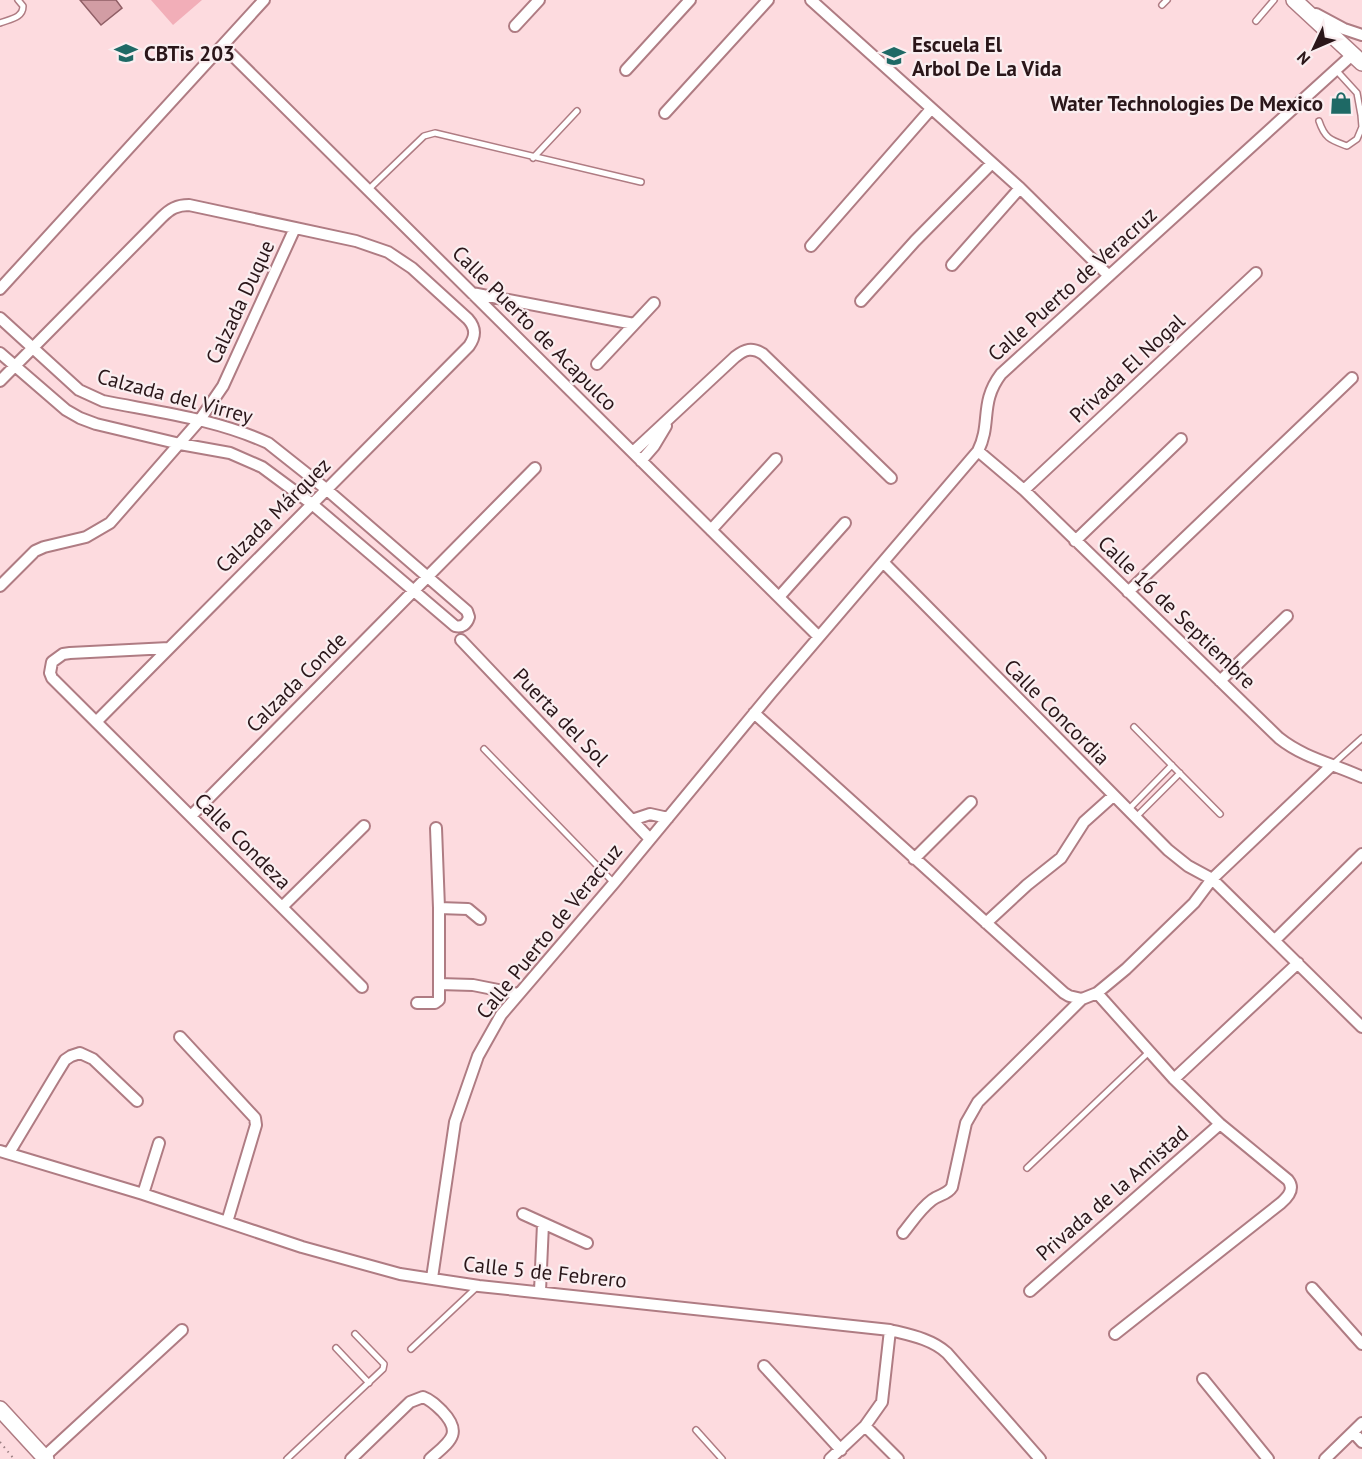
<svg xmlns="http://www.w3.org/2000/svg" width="1362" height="1459" font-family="'PT Sans',sans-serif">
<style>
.green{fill:#f2aeb8}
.building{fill:#d29da4;stroke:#905f66;stroke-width:1.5}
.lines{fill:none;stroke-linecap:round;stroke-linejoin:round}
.lane-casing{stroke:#af7c83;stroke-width:8}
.street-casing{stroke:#af7c83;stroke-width:14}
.secondary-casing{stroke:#af7c83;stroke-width:18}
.path{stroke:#9c8084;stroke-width:2;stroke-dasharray:1.5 4.5;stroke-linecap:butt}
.lane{stroke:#fff;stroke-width:5}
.street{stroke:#fff;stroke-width:10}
.secondary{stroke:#fff;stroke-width:15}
.labels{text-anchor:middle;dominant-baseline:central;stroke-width:4.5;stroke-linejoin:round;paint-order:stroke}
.poi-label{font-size:21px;font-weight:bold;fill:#2a1619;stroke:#faeef0;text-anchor:start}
.street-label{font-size:21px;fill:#2a1619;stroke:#faeef0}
</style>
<rect width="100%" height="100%" fill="#fddbdf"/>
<path class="green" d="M151 0H202L173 25Z"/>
<path class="building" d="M80 0H116L122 8 101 25Z"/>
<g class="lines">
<g class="lane-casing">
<path id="lane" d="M1162 5 1167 0
M1256 21 1274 0
M0 23C10 19 23 18 23 6L18 0
M1319 121C1325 139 1331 140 1347 146L1357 139 1362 127 1361 115 1357 93 1336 70
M533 158 577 111
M368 190 424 136 435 133 641 182
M1134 727 1220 814
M484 749 614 883
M1332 765 1362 738
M1128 810 1172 765
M1135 818 1180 773
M1027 1168 1150 1051
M336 1348 369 1383
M411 1349 478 1286
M696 1430 722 1459
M287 1459 383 1369 384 1364 355 1334"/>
</g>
<g class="street-casing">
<path id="street" d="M811 0 1020 188 1109 276
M1316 14 1344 29 1362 35
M515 26 539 0
M223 46 819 637
M626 70 690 0
M665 113 768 0
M811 246 931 109
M952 265 1020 188
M0 289 264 0
M472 293 634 324
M861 301 915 241 992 163
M0 318 79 390 103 401C158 412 216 419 268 443L326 489 467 611 469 617C467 624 462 628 455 626L312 504 262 467 230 453 180 444 96 424 80 418 66 410 0 353
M597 364 654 303
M0 381 162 217C170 209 177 205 189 205L356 241 388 252 412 268 468 319C476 328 476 336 469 346L96 722
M978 451 1024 490 1279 738C1304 758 1334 764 1362 777
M633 452 735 357C745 349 752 347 763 354L891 478
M641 461 654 446 666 426
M1024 490 1256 273
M711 530 776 459
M1075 541 1181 439
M883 562 1168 850 1188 866 1212 879 1362 1027
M0 586 35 551 44 547 86 537 110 523 199 421 223 386 295 228
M1128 592 1352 378
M779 597 845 523
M461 640 650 839
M169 648 70 653 63 654 52 662 50 673 52 678 362 987
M1220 681 1287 616
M754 713 1064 993 1069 996 1082 999 1097 993 1126 969 1194 903 1212 879 1332 765
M191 816 535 468
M632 820 650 814 668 818
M914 859 971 802
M282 907 364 826
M439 908 468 909 480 919
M986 923 1027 885 1061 858 1084 822 1113 796
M1275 940 1362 854
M439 984 473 985 518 994
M1097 993 1174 1079 1220 1124 1288 1180C1295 1189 1288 1197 1281 1203L1115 1334
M417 1003H435L439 1000V908L436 828
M180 1037 255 1118 256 1125 227 1222
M1174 1079 1298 963
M0 1151 143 1194 302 1247 400 1274 479 1286 890 1330C910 1335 932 1339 947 1353L1040 1459
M9 1153 54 1078 65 1060 71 1056 80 1053 93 1059 137 1101
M143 1194 159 1143
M523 1214 587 1243
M903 1233C912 1222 920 1209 932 1200 940 1194 947 1195 952 1187L966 1123 978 1102 1082 999
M432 1278 455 1122 478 1056 501 1015 614 883 771 693 978 451C992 423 979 403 1001 374L1352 55
M1312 1288 1362 1344
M540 1291 543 1224
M1030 1291 1220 1124
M764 1366 841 1450
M1203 1379 1268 1459
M865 1426 898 1459
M1353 1432 1362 1442
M44 1457 182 1330
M351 1459 410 1402 423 1397C431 1400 436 1405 442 1411 464 1434 449 1442 430 1459
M830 1459 865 1426 882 1402 890 1330
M1325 1459 1362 1423"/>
</g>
<g class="secondary-casing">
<path id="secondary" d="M1294 0 1362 63
M0 1409 46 1459"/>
</g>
<path class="path" d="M0 1442 14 1459"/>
<use href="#lane" class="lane"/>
<use href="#street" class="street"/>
<use href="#secondary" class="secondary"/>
</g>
<defs>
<g id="school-bare" transform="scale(1.8)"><path d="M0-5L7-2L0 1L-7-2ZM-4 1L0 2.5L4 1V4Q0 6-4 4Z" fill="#1e6965" stroke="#faeef0" stroke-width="2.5" paint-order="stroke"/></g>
<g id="shop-bare" transform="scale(1.8)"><path d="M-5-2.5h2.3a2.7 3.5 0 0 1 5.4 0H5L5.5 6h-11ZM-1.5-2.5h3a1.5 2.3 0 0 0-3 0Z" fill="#1e6965" stroke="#faeef0" stroke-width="2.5" paint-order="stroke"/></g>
</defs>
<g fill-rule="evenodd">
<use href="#school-bare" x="126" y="53"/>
<use href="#school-bare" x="894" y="56"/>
<use href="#shop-bare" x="1341" y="103"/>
</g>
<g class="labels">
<g class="poi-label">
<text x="912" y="44">Escuela El<tspan x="912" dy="24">Arbol De La Vida</tspan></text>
<text x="144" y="53">CBTis 203</text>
<text x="1323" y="103" text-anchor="end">Water Technologies De Mexico</text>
</g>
<g class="street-label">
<text transform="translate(1072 284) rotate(-42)">Calle Puerto de Veracruz</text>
<text transform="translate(240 302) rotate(-65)">Calzada Duque</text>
<text transform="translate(535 328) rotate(45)">Calle Puerto de Acapulco</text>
<text transform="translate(1127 368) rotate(-43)">Privada El Nogal</text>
<text transform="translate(175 396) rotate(15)">Calzada del Virrey</text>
<text transform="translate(273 515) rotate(-45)">Calzada Márquez</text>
<text transform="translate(1177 612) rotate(44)">Calle 16 de Septiembre</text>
<text transform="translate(296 682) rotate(-45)">Calzada Conde</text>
<text transform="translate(1057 712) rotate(45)">Calle Concordia</text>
<text transform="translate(561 717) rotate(46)">Puerta del Sol</text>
<text transform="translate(243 841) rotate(45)">Calle Condeza</text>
<text transform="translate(549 931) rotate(-51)">Calle Puerto de Veracruz</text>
<text transform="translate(1112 1193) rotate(-41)">Privada de la Amistad</text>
<text transform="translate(545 1272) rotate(6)">Calle 5 de Febrero</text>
</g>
</g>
<g transform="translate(1314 48) rotate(226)" stroke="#faeef0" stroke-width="4.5" paint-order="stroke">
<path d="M0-4.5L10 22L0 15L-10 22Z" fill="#2a1619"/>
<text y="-9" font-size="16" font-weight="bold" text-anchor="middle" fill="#2a1619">N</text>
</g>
</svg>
